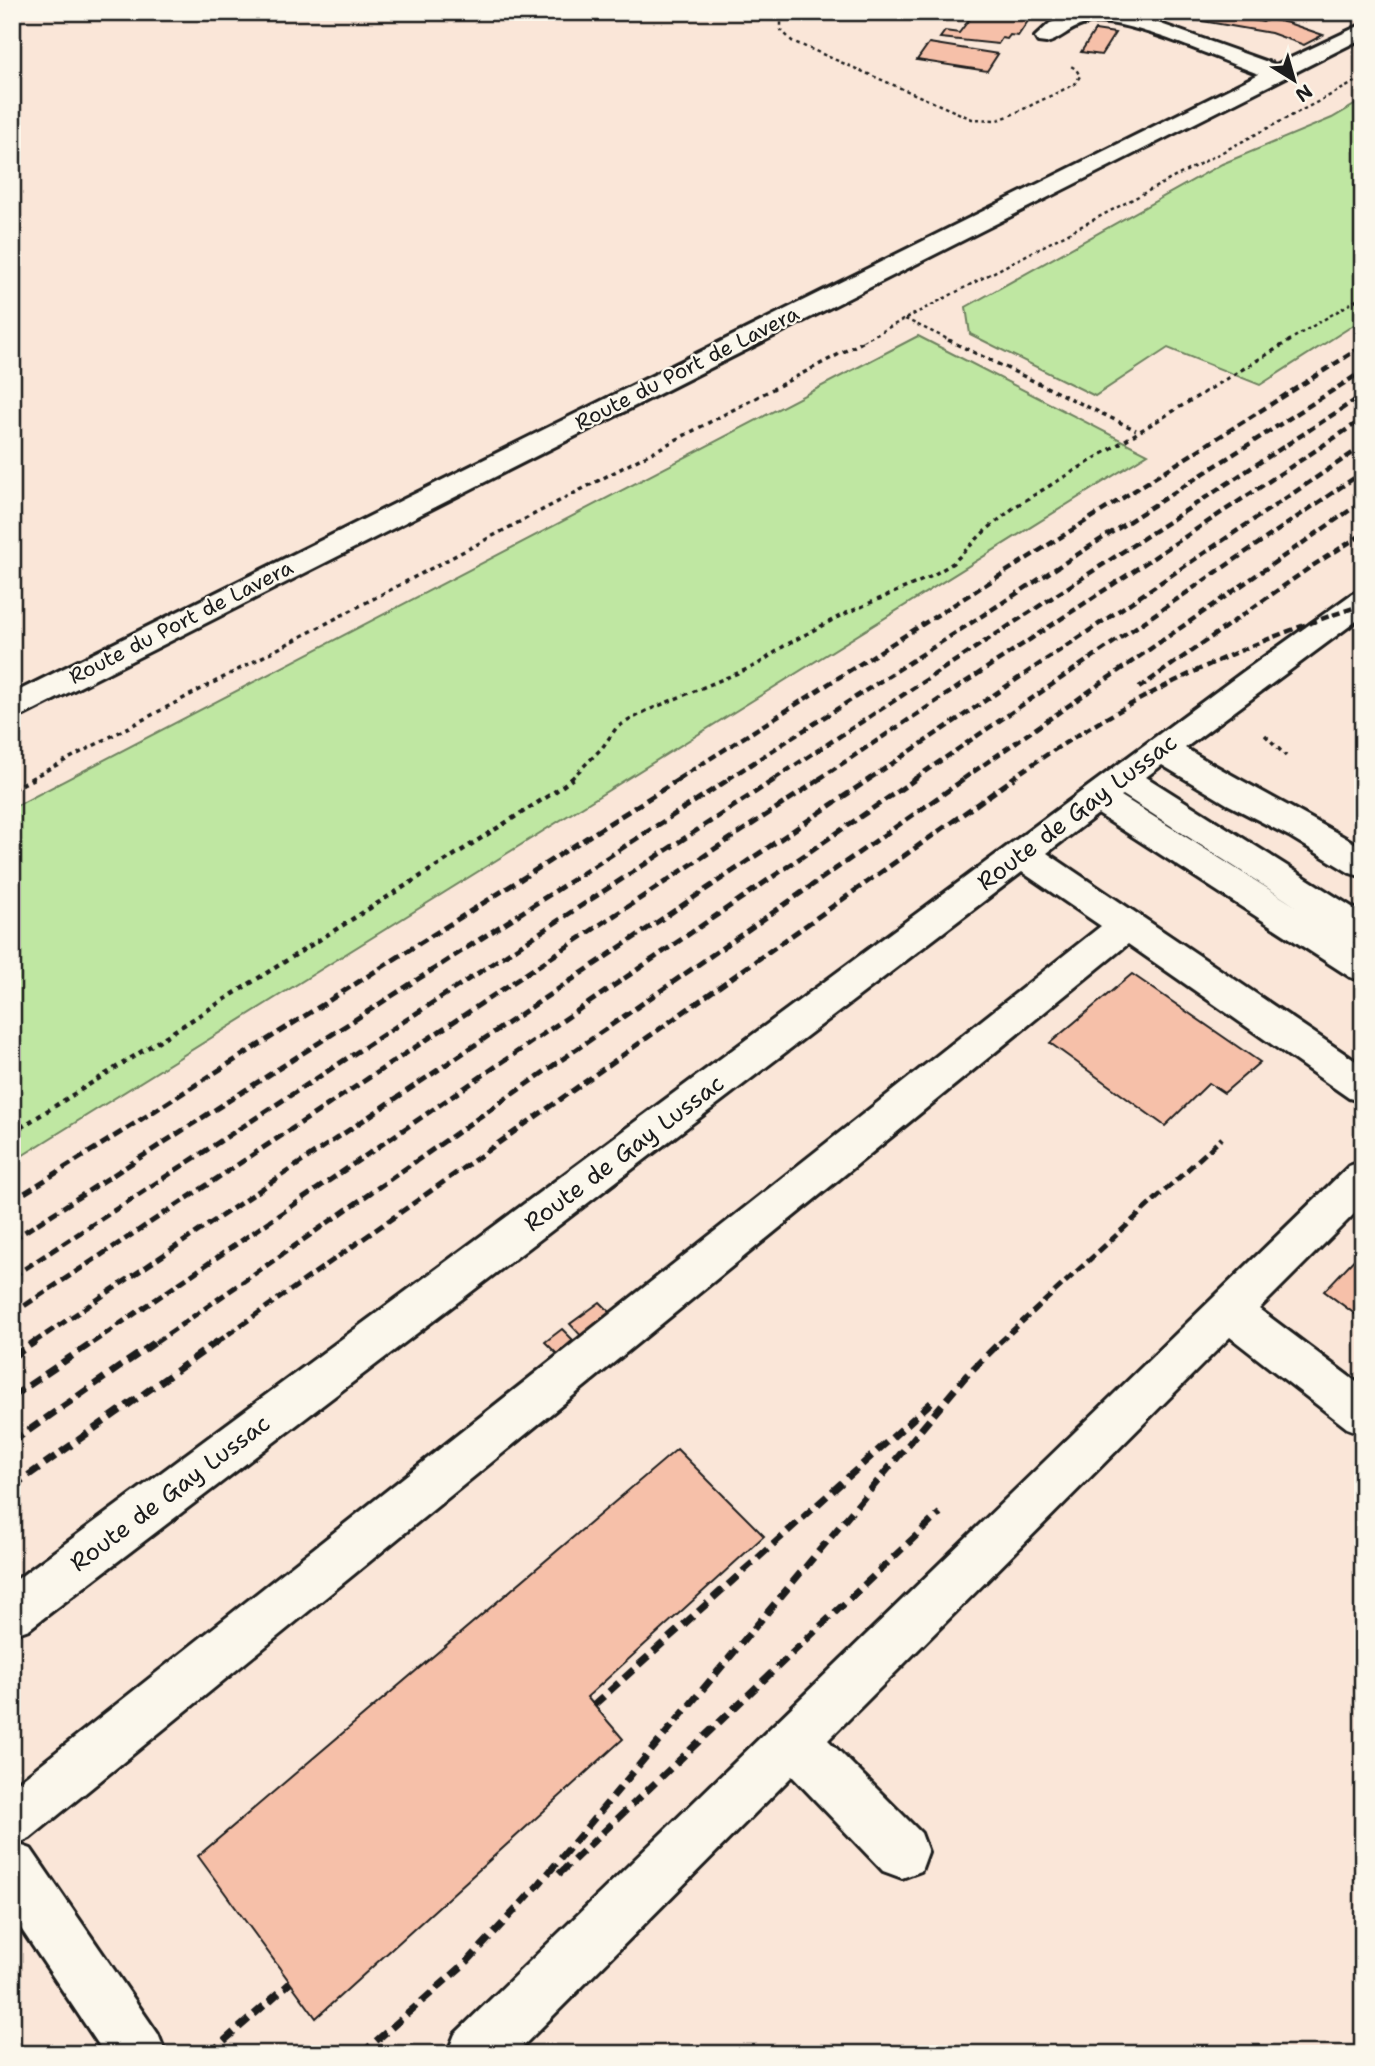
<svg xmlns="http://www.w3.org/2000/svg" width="1375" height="2066" font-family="'Shantell Sans',sans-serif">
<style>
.built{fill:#fae6d8}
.green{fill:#bfe7a2;stroke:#6e825f;stroke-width:2}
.building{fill:#f6c0a9;stroke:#1c1c1c;stroke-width:2}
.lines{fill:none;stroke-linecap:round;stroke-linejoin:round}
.minor-casing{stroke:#1c1c1c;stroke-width:6}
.path-far2{stroke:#1c1c1c;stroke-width:2.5;stroke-dasharray:3.5 3.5;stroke-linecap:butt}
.path-far1{stroke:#1c1c1c;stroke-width:3.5;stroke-dasharray:4.5 4.5;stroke-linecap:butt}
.path{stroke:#1c1c1c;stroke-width:4.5;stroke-dasharray:5 5;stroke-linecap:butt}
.minor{fill:#fbf7ec;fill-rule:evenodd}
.rail-far2{stroke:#1c1c1c;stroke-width:4.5;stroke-dasharray:8 4.5;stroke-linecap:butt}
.rail-far1{stroke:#1c1c1c;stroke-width:5;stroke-dasharray:10 5;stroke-linecap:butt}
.rail{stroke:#1c1c1c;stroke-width:7;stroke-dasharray:13 7;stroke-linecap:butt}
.labels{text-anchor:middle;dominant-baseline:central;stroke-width:5;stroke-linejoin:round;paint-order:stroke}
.far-street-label{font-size:21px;fill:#1c1c1c;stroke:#fbf7ec}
.street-label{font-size:24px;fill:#1c1c1c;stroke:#fbf7ec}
</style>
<rect width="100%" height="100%" fill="#fbf7ec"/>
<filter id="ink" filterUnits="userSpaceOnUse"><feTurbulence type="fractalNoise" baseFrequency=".0143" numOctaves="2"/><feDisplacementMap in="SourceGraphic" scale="14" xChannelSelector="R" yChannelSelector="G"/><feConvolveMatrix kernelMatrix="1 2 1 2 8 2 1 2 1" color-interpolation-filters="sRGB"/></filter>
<g filter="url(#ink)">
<path class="built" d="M12 12H1363V2054H12Z"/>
<path class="green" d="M1363 100V319L1260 385 1168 348 1095 396 970 334 966 307 1222 164 1332 118Z
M918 336 1148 454 12 1162V808Z"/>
<path class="building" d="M975 12H1034L1018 36 1010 35 1007 39 1002 38 998 44 940 38 945 31 959 33Z
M1206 12 1263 22 1269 19 1288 23 1323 35 1304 45 1271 33 1157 13Z
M1095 30 1115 33 1101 55 1081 52Z
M929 43 998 54 987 71 917 60Z
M1132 974 1260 1062 1224 1093 1209 1083 1165 1126 1050 1043Z
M1363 1250V1320L1324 1291Z
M600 1302 615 1317 585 1340 570 1324Z
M562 1329 573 1340 557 1354 545 1342Z
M677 1449 764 1536 587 1697 623 1739 316 2018 198 1856Z"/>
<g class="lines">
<g class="minor-casing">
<path id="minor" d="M1082 12 1130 13 1276 65 1363 24V38L24 715 12 718V694L1259 74C1220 60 1125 16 1089 23 1069 27 1061 40 1046 43L1038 42 1035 37 1050 23Z
M1363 591V616L1185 748C1243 783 1304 813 1363 848V877L1350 873 1289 836 1227 804 1162 765 1146 777 1363 914V945L1353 942 1363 949V981L1350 977 1098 814 1047 853 1363 1066V1102L1349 1098 1128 944 30 1838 17 1844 31 1849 158 2034 166 2054H105L12 1915V1787L1101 926 1022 872 29 1629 12 1635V1583L1243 672 1352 594ZM1123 795 1297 907 1121 796Z
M1363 1161V1205L1259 1309 1363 1387V1434L1347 1428 1230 1337 828 1740 921 1833 928 1852 921 1871 902 1878 883 1871 792 1776 515 2054H447L455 2034 1349 1166Z"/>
</g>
<path class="path-far2" d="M790 12 781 21V30L792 41 972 119 997 120 1009 116 1075 84 1080 76 1076 69 1069 65
M905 319 952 341
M863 341 1363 78
M1288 341 1363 296"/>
<path class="path-far1" d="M948 340 1136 430
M1265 735 1286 756
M30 779 866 340
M571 779 602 748 617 727 646 711 757 665 784 646 840 616 930 577 953 563 985 531 1016 506 1291 340"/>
<path class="path" d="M12 789 34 778
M12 1133 553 793 573 778"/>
<use href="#minor" class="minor"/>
<path class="rail-far2" d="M1139 688 1312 566 1363 534
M678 779 1363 346
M728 779 1363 371
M774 779 1363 395
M819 779 1363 419
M869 779 1363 446
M914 779 1363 472
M963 779 1363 501
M1011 779C1119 703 1237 645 1363 605"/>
<path class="rail-far1" d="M12 1201 681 778
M12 1240 731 778
M12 1277 777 778
M12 1314 822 778
M33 1343 871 778
M92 1343 917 778
M155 1343 966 778
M216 1343 1014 778
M999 1343 1222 1138"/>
<path class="rail" d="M12 1357 36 1341
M12 1397 94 1341
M12 1442 157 1341
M12 1487 218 1341
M594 1705 934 1400
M559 1874 940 1513
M209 2054 290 1983
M361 2054 468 1961 540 1883 966 1376 1001 1341"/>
</g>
</g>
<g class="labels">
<g class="far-street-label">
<text transform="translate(687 368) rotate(-27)">Route du Port de Lavera</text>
<text transform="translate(181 622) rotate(-27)">Route du Port de Lavera</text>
</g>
<g class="street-label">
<text transform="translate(1077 812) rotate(-37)">Route de Gay Lussac</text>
<text transform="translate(624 1153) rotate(-37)">Route de Gay Lussac</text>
<text transform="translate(170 1493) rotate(-37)">Route de Gay Lussac</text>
</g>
</g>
<rect width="1375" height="2066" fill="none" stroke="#fbf7ec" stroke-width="42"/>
<rect x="21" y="21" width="1333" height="2024" fill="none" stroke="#1c1c1c" stroke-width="2.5" filter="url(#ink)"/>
<g transform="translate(1294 80) rotate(143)" stroke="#fbf7ec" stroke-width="5" paint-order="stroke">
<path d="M0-5L12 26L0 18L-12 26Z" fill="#1c1c1c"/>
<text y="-10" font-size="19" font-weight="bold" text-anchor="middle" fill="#1c1c1c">N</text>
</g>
</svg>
